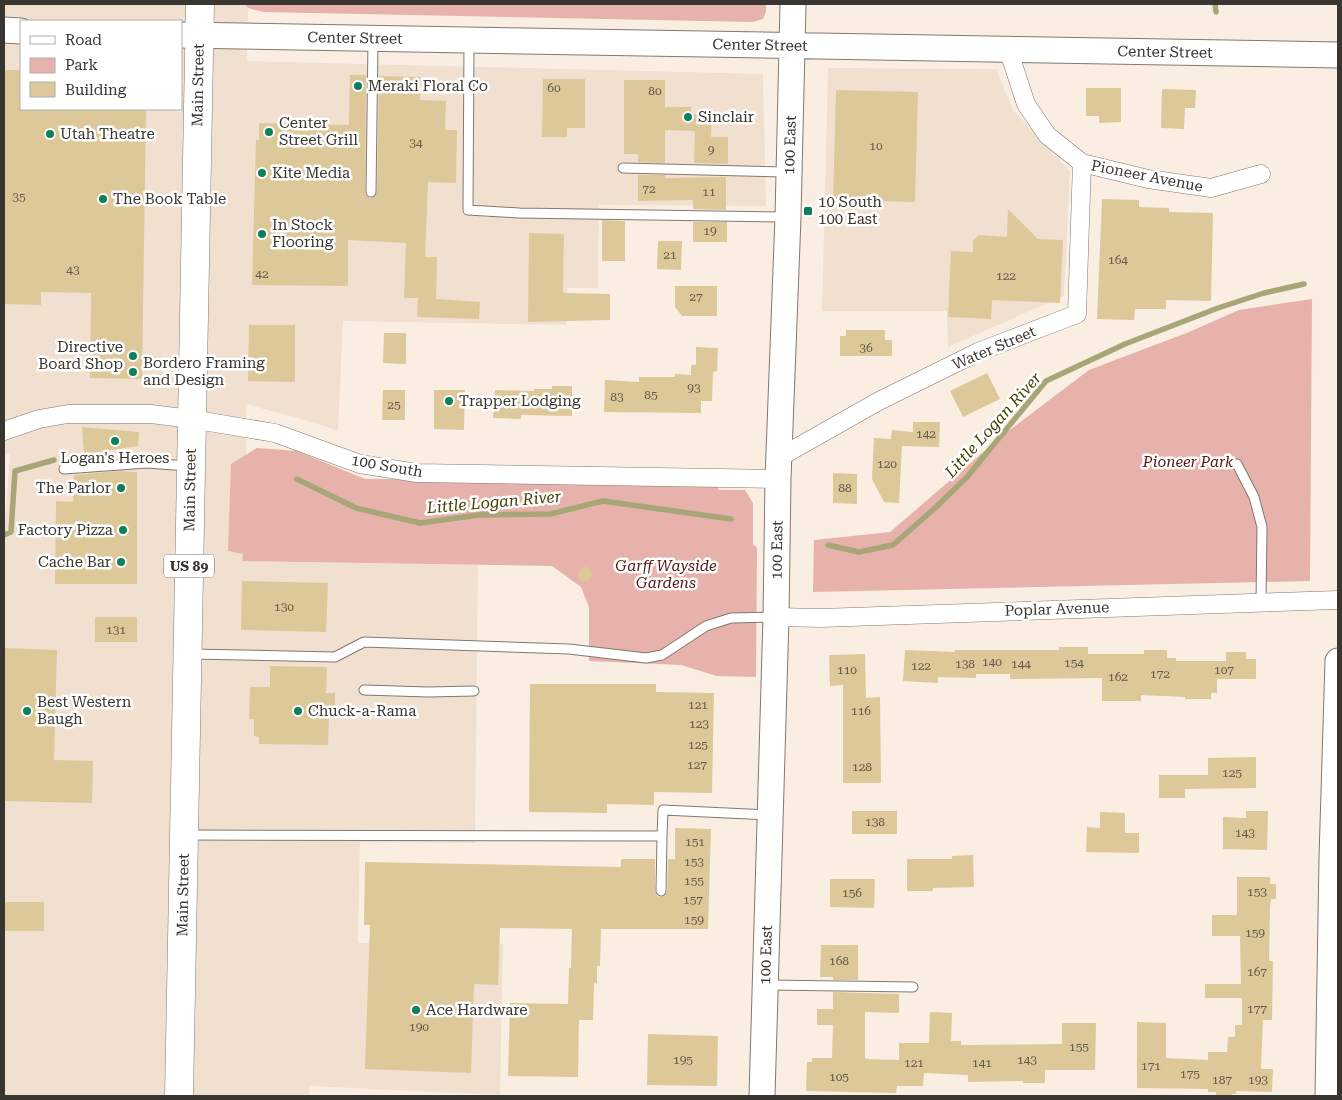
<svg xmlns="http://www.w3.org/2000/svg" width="1342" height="1100" font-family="'Roboto Serif',serif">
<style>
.built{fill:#f1e0d0;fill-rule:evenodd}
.green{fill:#e6b2ab}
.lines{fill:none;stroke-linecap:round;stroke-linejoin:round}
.stream{stroke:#a8a676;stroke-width:5.5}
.building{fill:#ddc899}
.lane-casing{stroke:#82786e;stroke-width:11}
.street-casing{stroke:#82786e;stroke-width:19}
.secondary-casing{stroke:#82786e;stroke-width:27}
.highway-casing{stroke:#82786e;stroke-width:29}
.lane{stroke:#fff;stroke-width:9}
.street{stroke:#fff;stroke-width:18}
.secondary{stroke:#fff;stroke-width:25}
.highway{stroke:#fff;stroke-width:28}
.poi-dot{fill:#0e7f5b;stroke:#fff;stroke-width:2}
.labels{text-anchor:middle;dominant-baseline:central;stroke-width:5;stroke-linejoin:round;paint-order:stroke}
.number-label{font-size:12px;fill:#625a4a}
.shield{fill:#fff;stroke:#74726e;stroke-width:1}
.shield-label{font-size:14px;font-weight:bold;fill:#393530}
.street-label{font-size:15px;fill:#393530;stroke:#fff}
.poi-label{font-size:15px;fill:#393530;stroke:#fff;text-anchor:start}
.park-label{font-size:15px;font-style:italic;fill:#541310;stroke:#fff}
.water-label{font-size:16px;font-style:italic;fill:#433f00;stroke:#fff}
</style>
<rect width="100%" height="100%" fill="#faeee3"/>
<path class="built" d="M4 4H244L248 8 247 61 763 74 766 206 599 205 598 288H567L566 325 343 321 338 431 322 425 246 404V463L243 561 478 565 475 843 360 842 358 943 503 944 500 1095 310 1086 309 1096H4V526L5 525 10 453 4 454ZM21 21H181V109H21Z
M828 68 996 69 1013 110 1070 171 1064 296 948 347 947 311H822Z"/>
<path class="green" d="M244 4H766V11L763 19 753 22 263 12 248 8Z
M1312 299 1310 581 813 592 814 540 890 532 1003 435 1089 370 1189 332 1239 310Z
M257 448 297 451 365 479 605 480 717 485 719 490H745L753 503V544L757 548 756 677 717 676 681 665 589 661V607L581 587 552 566 242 561 243 554 228 551 231 464Z"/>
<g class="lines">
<path class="stream" d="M1215 4 1216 12
M297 479 356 508 420 523 479 515 550 514 603 501 731 519
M4 535 11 532 15 471 54 460
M828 545 859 552 893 545 935 508 967 477 1046 381 1125 344 1218 308 1264 293 1304 284"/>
</g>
<path class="building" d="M4 70H21V109H146L142 379 90 378 91 293 41 292V305L4 304Z
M350 75H366L365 192 366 195 370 198 374 197 377 192 379 76 420 77V100L446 101 445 130H457L456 183 428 182 425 257H437L436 299 480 302 479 319 417 317 418 298H404L406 243 348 240V286L252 285 256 140H259V123L349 125Z
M543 79H585V128H567V137H542Z
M624 80H665V107H691V114L707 115 712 119 711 137H728V164L694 163 695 131 665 130V163L638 162V154H624Z
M1086 88H1121V122L1099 123V116H1086Z
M1162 89 1196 90 1195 108H1185L1184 129 1161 128Z
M836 90 918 92 915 202 833 200Z
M638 175H665V178L726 177V210L693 209V200L638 201Z
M1102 199 1139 200V207L1169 208V212L1213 213 1211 301 1166 300V309H1135L1134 320 1097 319Z
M1008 209 1038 239 1063 240 1060 303 992 300 991 319 948 317 951 251 973 252V241L979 235 1007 237Z
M602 220 625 221V261H602Z
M693 222H727V242H693Z
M529 233 564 234 563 293 610 294V320L528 322Z
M658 241H682L681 270 657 269Z
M675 286H717V316H682L675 307Z
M249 325H295V382L248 381Z
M846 330H885V340H892V356H840V336H846Z
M384 333H406V364L383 363Z
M696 347 718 348 717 371 713 372 712 401H701V413L604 412 605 380 639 382V377H675V374L691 375V365H696Z
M987 373 1000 399 963 417 950 391Z
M552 386H572V416L521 415V419L493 418 495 390 534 391V389H552Z
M383 390H405V420H382Z
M434 390H465L464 430 434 429Z
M913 422H940L939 447 902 446 899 503 884 502 872 479 874 438 891 439 892 430 913 432Z
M82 427 139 432 138 446 84 454Z
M118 471 137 472V584H55L56 501 73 502 74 475Z
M833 473 857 474V504L833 503Z
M578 574a7 7 0 1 1 14 0a7 7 0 1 1-14 0Z
M242 581 328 583 326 632 241 630Z
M95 617H137V642H95Z
M1059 647H1088V654H1144V650H1167V658H1176V661H1226V652H1246V659H1256V679H1217V693H1211V699H1185V697L1141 695V701H1102V678L1010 679V674H976V678L938 677V683L903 681 905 650 955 652V650H1059Z
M4 648 57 650 54 760 93 761 92 803 4 801Z
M865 654 866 698 880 697 881 783H843V685L830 686 829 655Z
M270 666 327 667 326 693H335V719L329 718 328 745 259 744V737L254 736V719H249L250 687H270Z
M530 684H656V692L714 693 712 793 654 792V805L607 804V813L529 812Z
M1256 757V788L1185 789V798H1159V775H1208V758Z
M852 811H897V834H852Z
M1246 811H1268L1267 850 1223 849V817L1246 818Z
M1100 812 1125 813V833H1139V853L1086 852 1087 827 1100 828Z
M675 828 711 829 708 929H601L600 966H597V984L594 983 593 1020H579L578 1077 508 1076 510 1003 568 1004 569 968H571L572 929 500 928 498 985 474 984 471 1073 365 1069 370 925H364L365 862 621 867V859H655V891L657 896 661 897 664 896 667 892 668 859H675Z
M973 855 974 887 933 888V891H907V859H952V856Z
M1237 877H1270V884H1276V899H1271L1270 908 1269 961H1273L1272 1020H1263L1261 1069H1273L1272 1092 1236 1091V1094H1232V1096H1216V1092H1208V1089L1137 1088V1022L1166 1023V1058L1208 1060V1052H1227L1228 1037H1235V1025H1242V998H1205V984H1241L1240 936H1212V915H1237Z
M830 879H875L874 908 830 907Z
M4 902H44V931H4Z
M821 945H858V980H833V977H820Z
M833 992 899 994V1013L865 1012V1058L867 1059 899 1060V1043H929L930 1012 952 1013 951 1041H961V1045L1062 1044V1023H1096L1095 1070H1045V1083H1023V1081L968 1082V1075L924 1073 923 1086H897L896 1093 806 1091 807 1062H812V1058H832L833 1025H817V1009H833Z
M648 1034 718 1036 717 1086 647 1085Z"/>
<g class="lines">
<g class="lane-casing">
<path id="lane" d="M469 42 468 210 519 213 787 217
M623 168 787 172
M371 192 373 41
M1237 464 1254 497 1262 527 1261 602
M64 469 147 463 188 466
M191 654 335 657 364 642 569 649 646 658 662 655 706 626 731 618 773 617
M364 690 428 692 474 691
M187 835 662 836 663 810 769 815
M661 891 662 836
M768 985 913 987"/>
</g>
<g class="street-casing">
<path id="street" d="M1008 49 1026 104 1047 135 1082 163 1148 179 1211 188 1261 174
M4 431 39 419 68 414H151L191 419 275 433 360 464 417 473 778 479
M780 457 879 401 978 352 1077 314 1082 163
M776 617 821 618 1338 600"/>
</g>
<g class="secondary-casing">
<path id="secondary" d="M4 30 21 31
M181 35 1338 55
M762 1096 776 617 778 479 788 217 793 4
M1328 1096 1332 858 1338 661"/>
</g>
<g class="highway-casing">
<path id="highway" d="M179 1096 200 4"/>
</g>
<use href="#lane" class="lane"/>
<use href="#street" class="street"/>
<use href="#secondary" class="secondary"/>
<use href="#highway" class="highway"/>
</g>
<g class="poi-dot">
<circle cx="358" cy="86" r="5"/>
<circle cx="688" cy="117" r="5"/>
<circle cx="269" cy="132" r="5"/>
<circle cx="50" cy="134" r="5"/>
<circle cx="262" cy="173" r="5"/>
<circle cx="103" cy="199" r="5"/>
<rect x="803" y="206" width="10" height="10" rx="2.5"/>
<circle cx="262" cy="234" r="5"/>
<circle cx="133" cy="356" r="5"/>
<circle cx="133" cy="372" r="5"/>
<circle cx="449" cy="401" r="5"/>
<circle cx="115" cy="441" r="5"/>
<circle cx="121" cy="488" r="5"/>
<circle cx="123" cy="530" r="5"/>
<circle cx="121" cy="562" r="5"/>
<circle cx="27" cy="711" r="5"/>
<circle cx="298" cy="711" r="5"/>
<circle cx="416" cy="1010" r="5"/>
</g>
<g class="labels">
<g class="number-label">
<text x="554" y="88">60</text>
<text x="655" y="91">80</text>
<text x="416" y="143">34</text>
<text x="876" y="146">10</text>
<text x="711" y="150">9</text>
<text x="649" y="189">72</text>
<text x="709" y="192">11</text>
<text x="19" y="197">35</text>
<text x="710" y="231">19</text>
<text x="670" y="255">21</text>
<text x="1118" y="260">164</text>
<text x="73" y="270">43</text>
<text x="262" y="274">42</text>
<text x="1006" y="276">122</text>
<text x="696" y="297">27</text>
<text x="866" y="348">36</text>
<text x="694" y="388">93</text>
<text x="651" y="395">85</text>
<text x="617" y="397">83</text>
<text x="394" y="405">25</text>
<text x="926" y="434">142</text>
<text x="887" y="464">120</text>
<text x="845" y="488">88</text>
<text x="284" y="607">130</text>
<text x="116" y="630">131</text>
<text x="992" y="662">140</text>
<text x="1074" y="663">154</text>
<text x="965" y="664">138</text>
<text x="1021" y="664">144</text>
<text x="921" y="666">122</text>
<text x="847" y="670">110</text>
<text x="1224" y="670">107</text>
<text x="1160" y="674">172</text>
<text x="1118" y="677">162</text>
<text x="698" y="705">121</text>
<text x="861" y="711">116</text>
<text x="699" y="724">123</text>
<text x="698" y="745">125</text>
<text x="697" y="765">127</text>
<text x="862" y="767">128</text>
<text x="1232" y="773">125</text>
<text x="875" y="822">138</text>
<text x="1245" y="833">143</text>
<text x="695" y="842">151</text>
<text x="694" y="862">153</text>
<text x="694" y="881">155</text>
<text x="1257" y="892">153</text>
<text x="852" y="893">156</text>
<text x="693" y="900">157</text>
<text x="694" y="920">159</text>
<text x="1255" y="933">159</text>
<text x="839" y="961">168</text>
<text x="1257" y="972">167</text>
<text x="1257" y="1009">177</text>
<text x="419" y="1027">190</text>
<text x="1079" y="1047">155</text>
<text x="683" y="1060">195</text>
<text x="1027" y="1060">143</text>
<text x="914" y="1063">121</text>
<text x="982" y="1063">141</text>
<text x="1151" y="1066">171</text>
<text x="1190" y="1074">175</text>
<text x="839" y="1077">105</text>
<text x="1222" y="1080">187</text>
<text x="1258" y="1080">193</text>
</g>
<rect class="shield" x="164" y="554.5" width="50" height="23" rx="4"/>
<g class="shield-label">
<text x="189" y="566">US 89</text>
</g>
<g class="street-label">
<text transform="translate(355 38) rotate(1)">Center Street</text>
<text transform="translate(760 45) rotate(1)">Center Street</text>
<text transform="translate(1165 52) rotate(1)">Center Street</text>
<text transform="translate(198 85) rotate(-89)">Main Street</text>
<text transform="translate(790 145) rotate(-88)">100 East</text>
<text transform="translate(1147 176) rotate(11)">Pioneer Avenue</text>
<text transform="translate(994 348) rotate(-23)">Water Street</text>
<text transform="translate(387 466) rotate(10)">100 South</text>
<text transform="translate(190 490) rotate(-89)">Main Street</text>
<text transform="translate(777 550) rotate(-89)">100 East</text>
<text transform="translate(1057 609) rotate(-2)">Poplar Avenue</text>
<text transform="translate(183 895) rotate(-89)">Main Street</text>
<text transform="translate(766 955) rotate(-88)">100 East</text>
</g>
<g class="poi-label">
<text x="368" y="86">Meraki Floral Co</text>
<text x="698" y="117">Sinclair</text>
<text x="279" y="123">Center<tspan x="279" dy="17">Street Grill</tspan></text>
<text x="60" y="134">Utah Theatre</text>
<text x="272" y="173">Kite Media</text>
<text x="113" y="199">The Book Table</text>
<text x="818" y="202">10 South<tspan x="818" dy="17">100 East</tspan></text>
<text x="272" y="225">In Stock<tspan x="272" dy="17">Flooring</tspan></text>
<text x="123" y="347" text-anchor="end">Directive<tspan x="123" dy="17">Board Shop</tspan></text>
<text x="143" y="363">Bordero Framing<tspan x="143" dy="17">and Design</tspan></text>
<text x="459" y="401">Trapper Lodging</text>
<text x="115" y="458" text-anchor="middle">Logan's Heroes</text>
<text x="111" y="488" text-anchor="end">The Parlor</text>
<text x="113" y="530" text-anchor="end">Factory Pizza</text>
<text x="111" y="562" text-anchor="end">Cache Bar</text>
<text x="37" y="702">Best Western<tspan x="37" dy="17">Baugh</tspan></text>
<text x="308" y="711">Chuck-a-Rama</text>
<text x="426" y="1010">Ace Hardware</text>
</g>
<g class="park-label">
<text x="1188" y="462">Pioneer Park</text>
<text x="666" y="566">Garff Wayside<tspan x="666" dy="17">Gardens</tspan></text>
</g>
<g class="water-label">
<text transform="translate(993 425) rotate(-48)">Little Logan River</text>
<text transform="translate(494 502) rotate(-5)">Little Logan River</text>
</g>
</g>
<rect width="1342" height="1100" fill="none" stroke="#393530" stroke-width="10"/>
<rect x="20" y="20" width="162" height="90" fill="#ffffff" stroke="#b0aeac"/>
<rect x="30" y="36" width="25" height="8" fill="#ffffff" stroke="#b0aeac"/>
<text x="65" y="45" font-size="15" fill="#393530">Road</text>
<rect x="30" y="58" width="25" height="15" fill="#e6b2ab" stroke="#b0aeac"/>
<text x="65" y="70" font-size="15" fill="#393530">Park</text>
<rect x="30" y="82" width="25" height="15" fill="#ddc899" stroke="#b0aeac"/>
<text x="65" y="95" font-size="15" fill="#393530">Building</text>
</svg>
